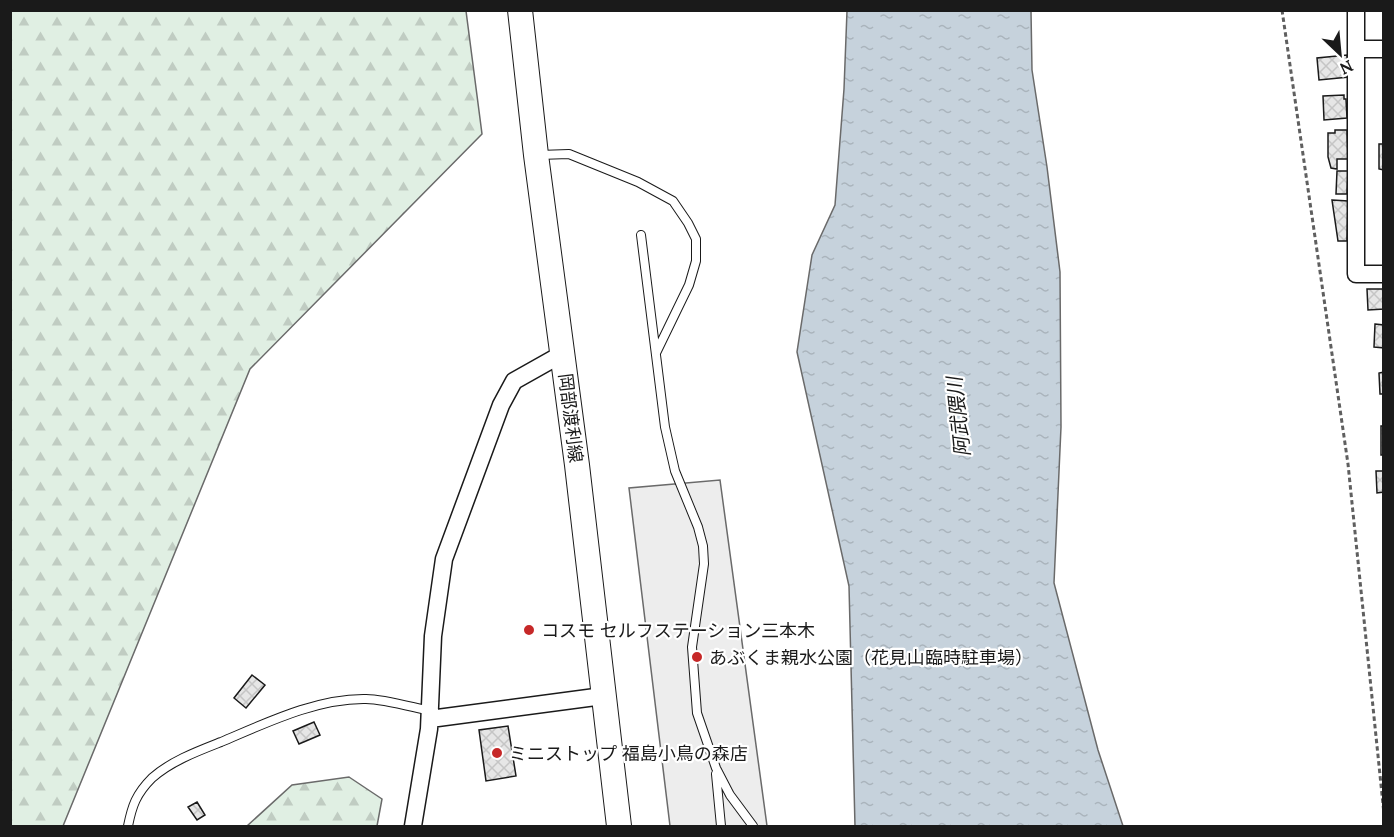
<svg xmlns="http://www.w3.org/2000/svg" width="1394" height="837" font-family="Lora,'Noto Sans JP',serif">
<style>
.forest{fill:url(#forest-firs);stroke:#6a6a6a;stroke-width:1.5}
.parking{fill:#ededed;stroke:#6a6a6a;stroke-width:1.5}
.water{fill:url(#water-ripples);stroke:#6a6a6a;stroke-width:1.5}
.building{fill:url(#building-cross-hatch);stroke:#1a1a1a;stroke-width:1.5}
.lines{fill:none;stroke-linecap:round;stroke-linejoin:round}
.service-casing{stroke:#1a1a1a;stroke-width:10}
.minor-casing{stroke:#1a1a1a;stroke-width:19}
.secondary-casing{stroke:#1a1a1a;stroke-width:26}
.path{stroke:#5f5f5f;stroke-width:3;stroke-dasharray:4.5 3;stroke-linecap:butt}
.service{stroke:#fff;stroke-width:8}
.minor{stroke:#fff;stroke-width:16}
.secondary{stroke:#fff;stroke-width:24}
.poi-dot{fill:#c62828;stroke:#fff;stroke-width:2}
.labels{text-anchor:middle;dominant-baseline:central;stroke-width:4.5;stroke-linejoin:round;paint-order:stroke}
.street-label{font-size:18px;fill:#1a1a1a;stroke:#fff}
.poi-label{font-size:18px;fill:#1a1a1a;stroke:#fff;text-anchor:start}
.water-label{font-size:20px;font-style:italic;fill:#1a1a1a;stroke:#fff}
</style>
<defs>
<pattern id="forest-firs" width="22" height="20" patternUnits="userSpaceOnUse" patternTransform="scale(1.5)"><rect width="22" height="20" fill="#e0efe3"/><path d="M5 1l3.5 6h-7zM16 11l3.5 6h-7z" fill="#c0ccc2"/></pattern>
<pattern id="water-ripples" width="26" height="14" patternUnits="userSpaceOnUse" patternTransform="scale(1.5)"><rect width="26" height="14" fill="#c6d2dc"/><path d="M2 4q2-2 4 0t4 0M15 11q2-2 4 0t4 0" fill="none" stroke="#aab4bc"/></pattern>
<pattern id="building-cross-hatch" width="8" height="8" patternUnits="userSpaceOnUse" patternTransform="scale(1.5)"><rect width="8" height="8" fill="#e6e6e6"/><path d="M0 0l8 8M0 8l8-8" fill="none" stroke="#c5c5c5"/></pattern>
</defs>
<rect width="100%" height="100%" fill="#fff"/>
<path class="forest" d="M10 11H466L482 134 250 369 63 826H11Z
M349 777 382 799 377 826H247L292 785Z"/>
<path class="parking" d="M720 480 767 826H670L629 488Z"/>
<path class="water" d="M847 11H1031L1032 70 1047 167 1060 272 1061 427 1054 583 1098 750 1123 826H855L849 586 797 352 812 255 835 205 844 89Z"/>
<path class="building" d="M1347 55 1349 77 1319 80 1317 58Z
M1344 95V99H1346L1347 118 1324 120 1323 96Z
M1335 130H1347L1348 159H1337V169L1331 168 1328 157V133H1335Z
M1379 144H1384V170L1379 169Z
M1337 171H1348L1347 194H1336Z
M1332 200 1348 201 1347 241H1338Z
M1367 289H1384V309L1368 310Z
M1375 324 1384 325V348L1374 347Z
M1384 372V400H1383V394H1380L1379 373Z
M1381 426H1384V455H1381Z
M1376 471H1384V492L1377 493Z
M252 675 265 685 246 708 234 698Z
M314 722 320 735 299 744 293 731Z
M508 726 516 776 486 781 479 730Z
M197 802 205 815 197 820 188 807Z"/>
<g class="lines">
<g class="service-casing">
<path id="service" d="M539 155 569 154 638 182 673 201 688 223 696 239V261L689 285 656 353
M641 235 665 427 675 471 698 527 703 546 704 564 692 647 697 713 716 768 730 795 753 826
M716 774 721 826
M128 826C132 806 136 794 152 778 171 761 198 751 221 742 266 723 317 698 366 699 384 699 411 707 430 711"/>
</g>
<g class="minor-casing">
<path id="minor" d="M1356 10V274H1384
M1356 49H1384
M430 719 603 696
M413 826 429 729 433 636 444 559 501 405 514 381 562 354"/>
</g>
<g class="secondary-casing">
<path id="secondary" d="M520 10 536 155 577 465 619 826"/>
</g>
<path class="path" d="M1282 10 1348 464 1384 814"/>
<use href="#service" class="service"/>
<use href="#minor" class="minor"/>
<use href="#secondary" class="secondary"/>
</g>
<g class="poi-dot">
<circle cx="529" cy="630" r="6"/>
<circle cx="697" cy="657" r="6"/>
<circle cx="497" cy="753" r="6"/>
</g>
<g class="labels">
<g class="street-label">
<text transform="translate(571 418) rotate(83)">岡部渡利線</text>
</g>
<g class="poi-label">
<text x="541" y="630">コスモ セルフステーション三本木</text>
<text x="709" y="657">あぶくま親水公園（花見山臨時駐車場）</text>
<text x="509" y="753">ミニストップ 福島小鳥の森店</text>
</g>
<g class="water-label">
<text transform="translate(958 417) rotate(-96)">阿武隈川</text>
</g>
</g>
<rect width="1394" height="837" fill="none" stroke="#1a1a1a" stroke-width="24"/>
<g transform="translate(1340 54) rotate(154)" stroke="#ffffff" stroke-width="4.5" paint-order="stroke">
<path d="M0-4.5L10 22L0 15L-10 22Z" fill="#1a1a1a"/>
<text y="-9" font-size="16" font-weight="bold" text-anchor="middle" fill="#1a1a1a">N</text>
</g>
</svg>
